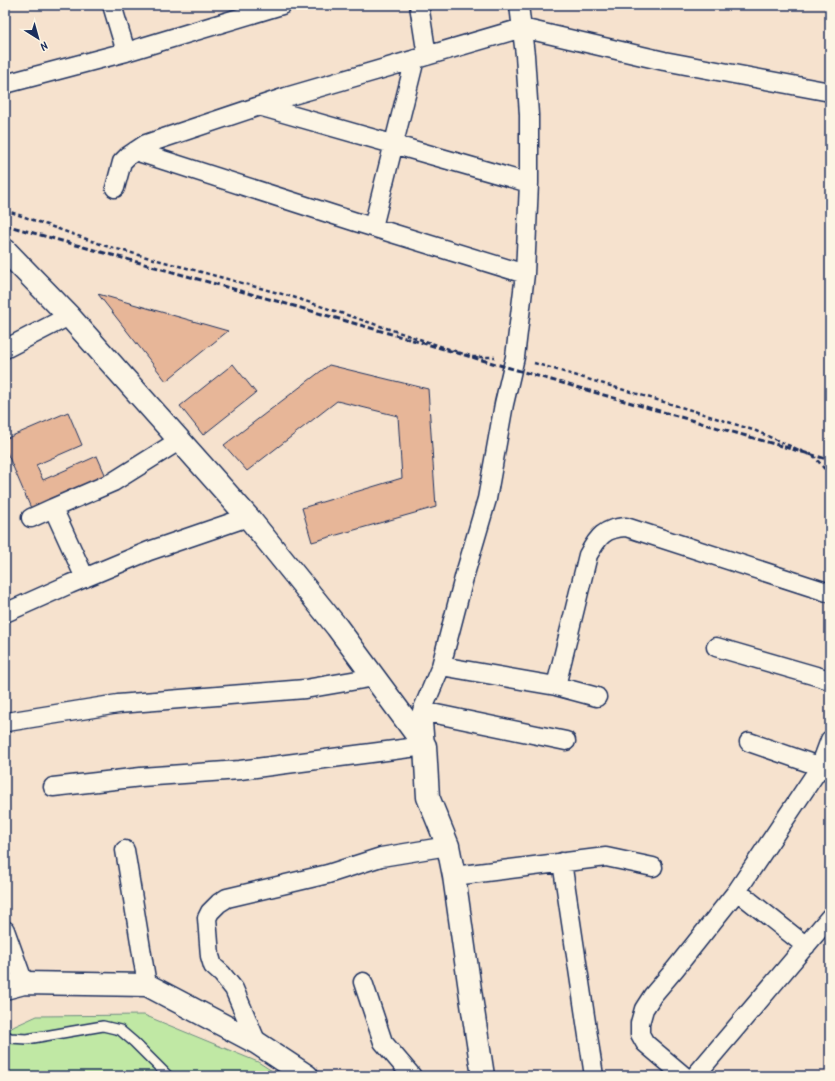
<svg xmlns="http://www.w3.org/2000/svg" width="835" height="1081" font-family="Kalam,sans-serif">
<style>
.green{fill:#c0e8a4;stroke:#6e8c81}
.building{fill:#e7b698;stroke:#1b2f5e}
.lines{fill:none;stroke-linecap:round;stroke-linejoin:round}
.lane-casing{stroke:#1b2f5e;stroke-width:12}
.street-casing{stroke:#1b2f5e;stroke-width:21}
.secondary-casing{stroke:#1b2f5e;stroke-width:25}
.path{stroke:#1b2f5e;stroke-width:2.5;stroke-dasharray:4 3;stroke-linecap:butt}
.lane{stroke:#fcf5e5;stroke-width:9}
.street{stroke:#fcf5e5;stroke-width:18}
.secondary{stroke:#fcf5e5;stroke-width:22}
.rail{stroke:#1b2f5e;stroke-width:3;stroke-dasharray:6 3;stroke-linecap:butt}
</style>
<rect width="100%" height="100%" fill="#f6e2ce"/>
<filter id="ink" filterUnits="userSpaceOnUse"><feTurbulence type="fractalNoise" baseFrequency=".025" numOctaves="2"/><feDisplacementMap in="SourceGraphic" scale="8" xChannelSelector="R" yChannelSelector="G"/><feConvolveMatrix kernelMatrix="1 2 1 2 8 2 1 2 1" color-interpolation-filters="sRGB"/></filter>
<g filter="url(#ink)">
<path class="green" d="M144 1015 258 1062 280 1076H5V1032L15 1026 37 1016Z"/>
<path class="building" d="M98 294 228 331 166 381Z
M233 364 256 393 203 435 180 406Z
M329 365 428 389 436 507 312 542 302 508 402 478 398 416 337 401 247 471 224 445Z
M68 412 82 445 36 465 43 480 97 456 108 481 33 513 5 448V439Z"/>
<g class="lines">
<g class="lane-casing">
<path id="lane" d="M5 1035 10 1038 27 1039 103 1026 120 1030 134 1042 168 1076"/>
</g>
<g class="street-casing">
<path id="street" d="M112 5 126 52
M419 5 427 56
M5 84 126 52 282 5
M259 106 529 183
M135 151 356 222 525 274
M115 188 122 162 128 156 146 144 286 97 522 28 664 61 830 92
M373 227 415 59
M5 349 69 316
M53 508 113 482 180 440
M31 518 53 508 85 578
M5 613 70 584 149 551 248 517
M716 647 830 680
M441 666 556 686 597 697
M556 686 588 555C598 537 604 528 626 527L830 593
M422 711 566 741
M7 722 118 704 305 689 375 677
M749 742 830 770
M53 787 141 777 240 770 425 746 422 711 441 666 465 574 487 499 504 404 515 357 525 274 529 183V115L525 55 519 5
M125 850 147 985
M562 862 594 1076
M454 876 606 857 653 867
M737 891 806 946
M5 930 24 983
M363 982 383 1042 412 1076
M257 1043 234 989 222 974 213 966 210 956 207 918 210 912 219 903 227 898 328 874 381 857 448 846
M684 1076 645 1043 640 1034V1023L644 1009 653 995 675 969 737 891 820 767 830 740
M695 1076 830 917"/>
</g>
<g class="secondary-casing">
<path id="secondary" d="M5 250 69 316 248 517 337 627 425 746 428 797 448 846 454 876 472 1004 483 1076
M5 988 24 983 147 985 257 1043 307 1076"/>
</g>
<path class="path" d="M5 210 106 246 293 297 473 357H495
M534 363 694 411 756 431 815 457 830 476"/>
<use href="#lane" class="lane"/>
<use href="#street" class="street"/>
<use href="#secondary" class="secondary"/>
<path class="rail" d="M5 225 294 306 830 460"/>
</g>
</g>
<rect width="835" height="1081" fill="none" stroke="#fcf5e5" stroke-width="20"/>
<rect x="10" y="10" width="815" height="1061" fill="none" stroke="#1b2f5e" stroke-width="1.5" filter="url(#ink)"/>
<g transform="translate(38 38) rotate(143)" stroke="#fcf5e5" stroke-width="3" paint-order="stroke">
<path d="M0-3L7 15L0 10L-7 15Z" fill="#1b2f5e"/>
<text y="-6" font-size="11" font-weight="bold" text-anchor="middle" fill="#1b2f5e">N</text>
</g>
</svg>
